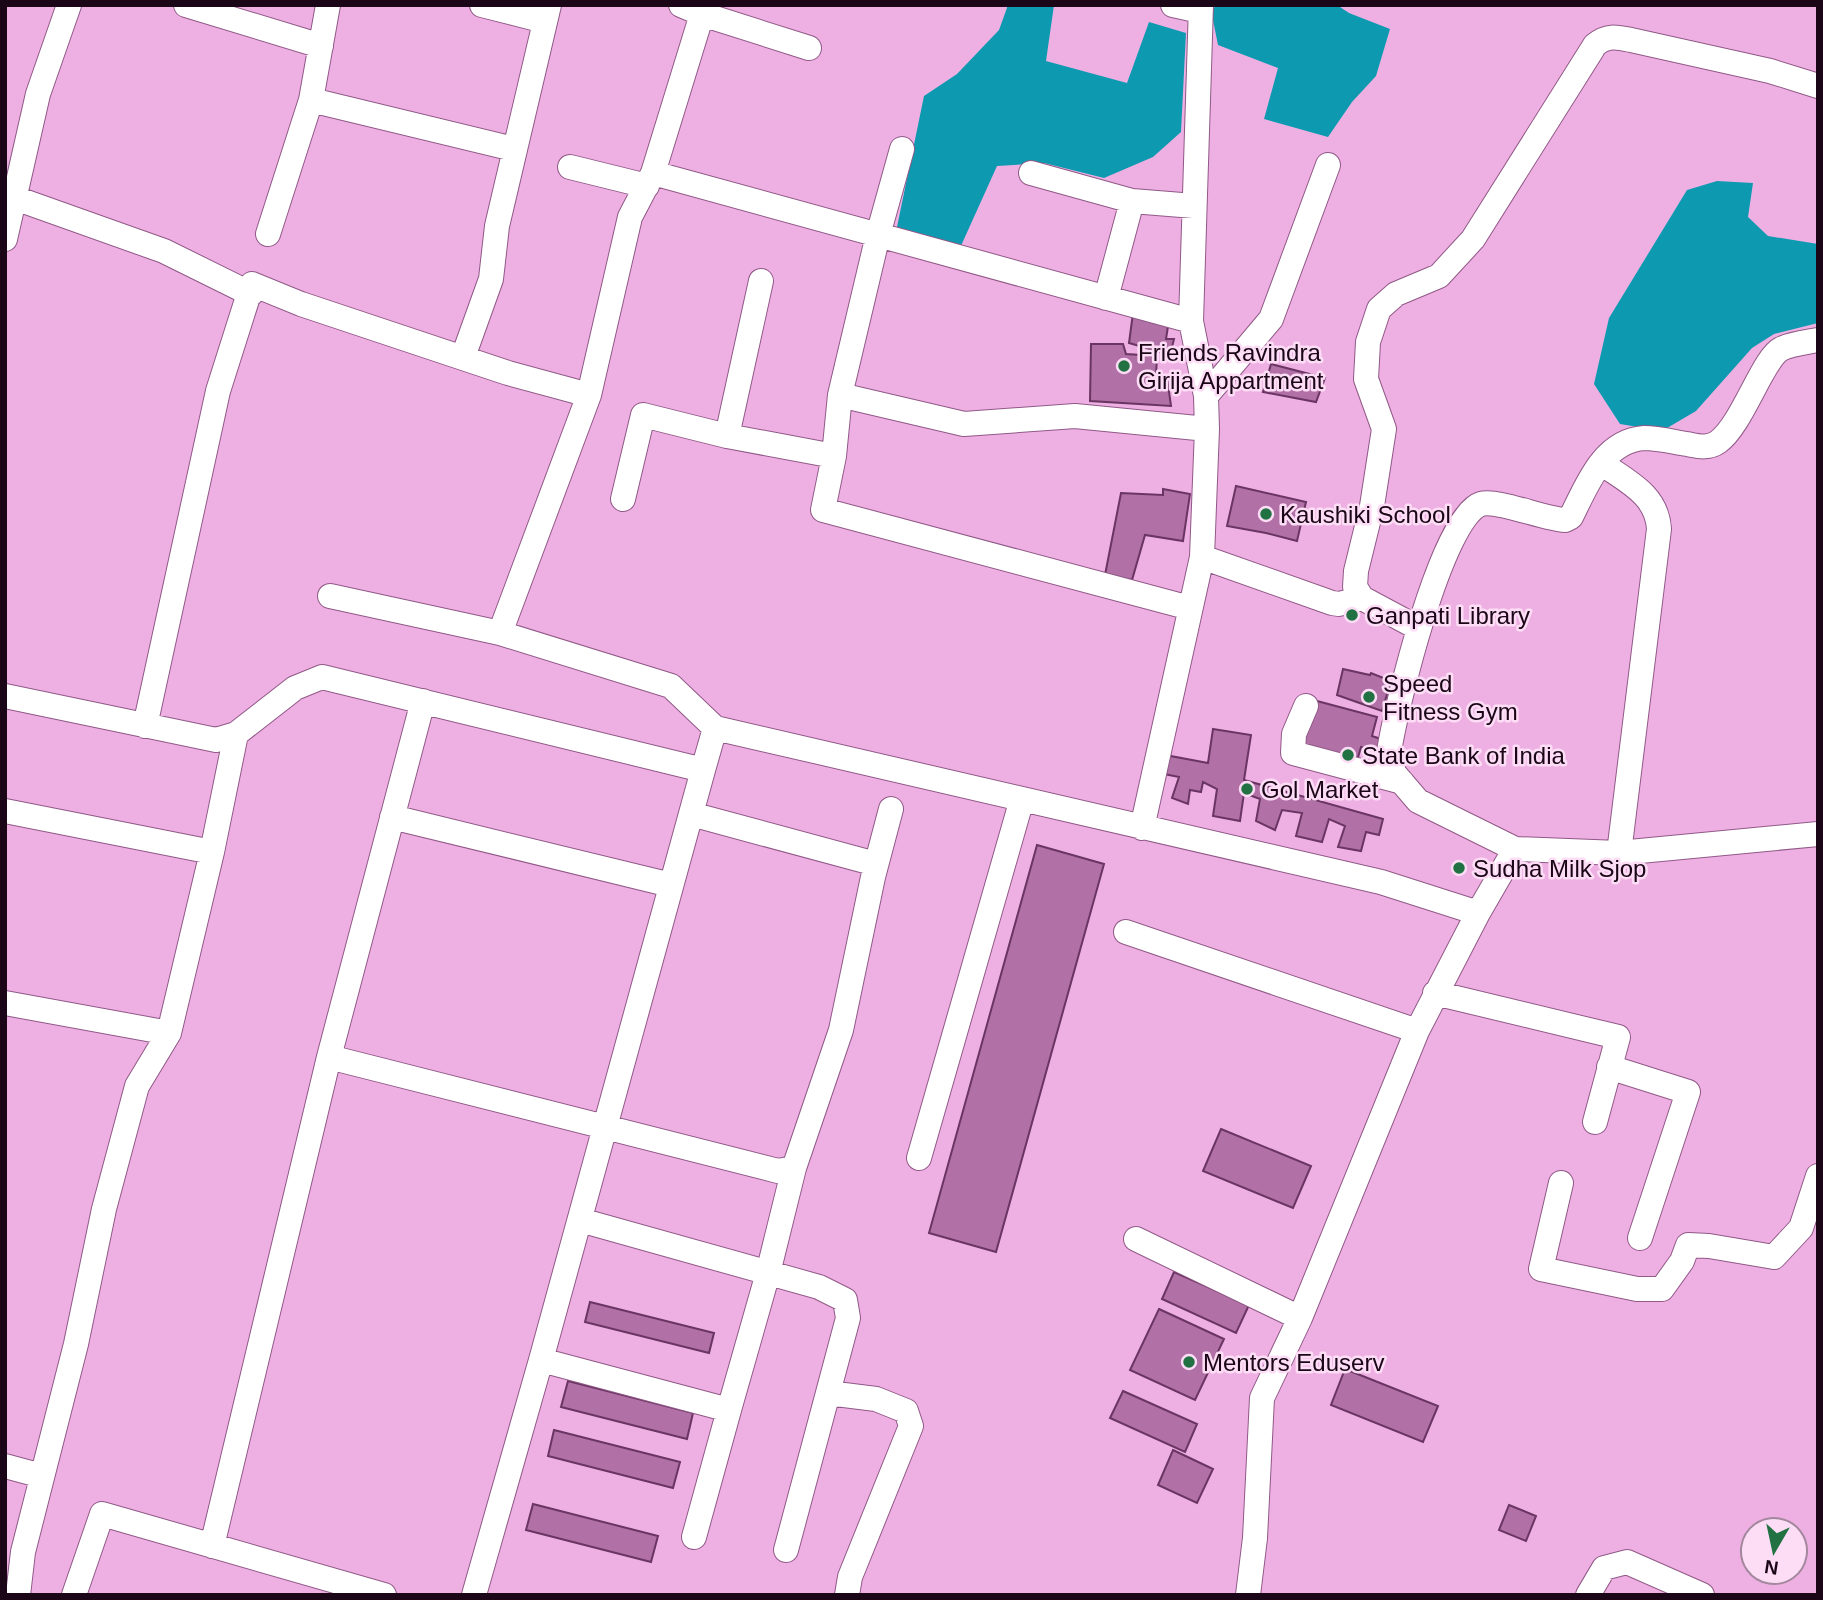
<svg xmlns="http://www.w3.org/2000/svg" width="1823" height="1600" font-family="Helvetica,sans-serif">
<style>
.water{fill:#0d9ab1}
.building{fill:#b170a6;stroke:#6a3562;stroke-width:2}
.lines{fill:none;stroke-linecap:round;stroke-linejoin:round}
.minor-casing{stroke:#905987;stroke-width:26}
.minor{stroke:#fff;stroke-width:24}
.poi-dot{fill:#217142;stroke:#fdddf6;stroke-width:2.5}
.labels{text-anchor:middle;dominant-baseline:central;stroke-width:5;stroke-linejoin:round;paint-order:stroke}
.poi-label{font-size:24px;fill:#1a0617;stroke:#fdddf6;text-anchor:start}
</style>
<rect width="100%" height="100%" fill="#eeb0e2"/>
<path class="water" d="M1008 5H1054L1046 61 1127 83 1149 22 1186 33 1181 132 1153 157 1104 178 1044 163 997 166 960 248 897 227 924 96 957 74 999 30Z
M1215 5H1337L1349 13 1390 29 1376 76 1352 102 1328 137 1264 119 1278 68 1218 45 1212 15Z
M1717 181 1753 183 1748 217 1768 236 1818 244V323L1774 334 1752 348 1696 411 1662 431 1620 424 1594 384 1609 318 1687 190Z"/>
<path class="building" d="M1133 313 1169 320 1166 339H1174L1170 355 1129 343Z
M1091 344H1123L1126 354 1157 356 1156 376 1167 377 1171 406 1090 401Z
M1271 364 1325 378 1316 402 1263 392Z
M1236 486 1306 502 1297 541 1266 533 1227 526Z
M1163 489 1190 494 1183 541 1145 535 1132 580 1105 575 1121 493 1163 495Z
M1343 669 1370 675 1371 673 1391 681 1382 711 1337 695Z
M1317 701 1377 717 1372 736 1384 740 1381 752 1361 747 1355 768 1300 753Z
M1213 729 1251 735 1244 780 1383 819 1379 835 1366 832 1361 851 1338 847 1345 826 1329 819 1322 842 1296 836 1302 813 1282 810 1275 830 1256 821 1260 799 1244 793 1240 821 1213 816 1217 789 1203 782 1201 792 1190 790 1188 804 1172 798 1179 777 1159 773 1165 755 1208 763Z
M1037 845 1104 864 996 1252 929 1233Z
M1221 1129 1311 1166 1293 1208 1203 1171Z
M1174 1272 1249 1305 1236 1333 1162 1299Z
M590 1302 714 1333 709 1353 585 1322Z
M1159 1309 1224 1339 1195 1400 1130 1370Z
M1345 1369 1438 1406 1423 1442 1331 1405Z
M568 1381 693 1413 687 1439 561 1407Z
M1123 1391 1197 1424 1185 1452 1110 1418Z
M554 1430 680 1462 673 1488 548 1456Z
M1173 1450 1213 1469 1197 1503 1158 1485Z
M533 1504 658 1536 651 1562 526 1530Z
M1509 1505 1536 1516 1526 1541 1499 1530Z"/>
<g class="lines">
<g class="minor-casing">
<path id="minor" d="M186 5 321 46
M482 5 545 21
M681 5 702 14
M1173 5 1200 11
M311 100 514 149
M902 149 878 235 840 395 834 456 823 510 1190 608
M570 167 647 186
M653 173 702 14 809 48
M1031 173 1132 201 1194 206
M15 198 164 251 251 294
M268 234 311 100 328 5
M5 239 38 94 69 5
M1106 298 1132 201
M1818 340C1808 342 1790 344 1781 349 1763 358 1742 425 1718 442 1708 449 1698 446 1687 444 1674 442 1658 438 1644 438 1603 441 1587 485 1571 517L1565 520C1544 519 1497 499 1481 504 1442 516 1395 711 1389 752L1394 773 1418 801 1515 849 1619 853 1818 834
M463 357 491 279 497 226 549 5
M589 395 500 633 671 686 715 728 1381 882 1478 913
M840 395 964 424 1075 416 1207 429
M1206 396 1271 319 1328 165
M727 436 761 281
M1601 463C1626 481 1657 494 1659 529L1619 853
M623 499 643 415 727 436 834 456
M1202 557 1332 603 1339 604 1362 598
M330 596 500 633
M1418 628 1362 598 1355 587 1356 571 1372 506 1384 429 1366 379 1368 342 1379 309 1396 294 1439 276 1473 239 1595 45C1607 35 1616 37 1631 40L1770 71 1818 86
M5 696 216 740 236 734
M1306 706 1294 734 1293 753 1402 782
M145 726 218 391 252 284 301 304 508 373 589 395 630 217 653 173 1191 321
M5 811 212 852
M691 814 876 864
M392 817 671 885
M1142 828 1202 557 1207 429 1206 396 1191 321 1201 5
M1126 932 1417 1031
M1435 993 1618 1037 1595 1122
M5 1003 169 1033
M329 1057 423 701
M1609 1067 1688 1092 1640 1238
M919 1158 1022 799
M1561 1183 1541 1269 1637 1289H1662L1682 1261 1688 1245 1709 1246 1774 1257 1801 1228 1818 1176
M580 1220 819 1287 845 1300 848 1318 786 1550
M1136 1239 1300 1318
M541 1360 729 1410 694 1537
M828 1393 876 1399 906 1411 911 1426 850 1577 847 1595
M729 1410 768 1273 794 1168
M5 1466 42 1476
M212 1546 329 1057 778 1171 794 1168 841 1030 873 877 891 809
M18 1595 23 1552 76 1344 104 1209 137 1086 169 1033 212 852 236 734 295 688 322 677 703 770 715 728
M74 1595 102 1514 384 1595
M474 1595 541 1360 703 770
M1248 1595 1255 1538 1262 1398 1300 1318 1417 1031 1478 913 1515 849
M1588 1595 1604 1568 1627 1562 1702 1595"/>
</g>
<use href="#minor" class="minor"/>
</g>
<g class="poi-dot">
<circle cx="1124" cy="366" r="7"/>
<circle cx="1266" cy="514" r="7"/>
<circle cx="1352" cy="615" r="7"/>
<circle cx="1369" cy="697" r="7"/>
<circle cx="1348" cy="755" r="7"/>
<circle cx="1247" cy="789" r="7"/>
<circle cx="1459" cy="868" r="7"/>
<circle cx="1189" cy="1362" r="7"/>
</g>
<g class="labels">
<g class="poi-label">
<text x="1138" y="352">Friends Ravindra<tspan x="1138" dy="28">Girija Appartment</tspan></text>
<text x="1280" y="514">Kaushiki School</text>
<text x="1366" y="615">Ganpati Library</text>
<text x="1383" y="683">Speed<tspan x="1383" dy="28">Fitness Gym</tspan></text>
<text x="1362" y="755">State Bank of India</text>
<text x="1261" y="789">Gol Market</text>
<text x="1473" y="868">Sudha Milk Sjop</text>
<text x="1203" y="1362">Mentors Eduserv</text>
</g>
</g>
<rect width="1823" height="1600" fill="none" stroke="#1a0617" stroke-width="14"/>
<g transform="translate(1774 1551) rotate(189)"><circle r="33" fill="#fdddf6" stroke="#a2879d" stroke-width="2"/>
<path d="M0-5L12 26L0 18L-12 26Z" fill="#217142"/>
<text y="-10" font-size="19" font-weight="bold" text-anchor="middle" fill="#1a0617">N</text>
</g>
</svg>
